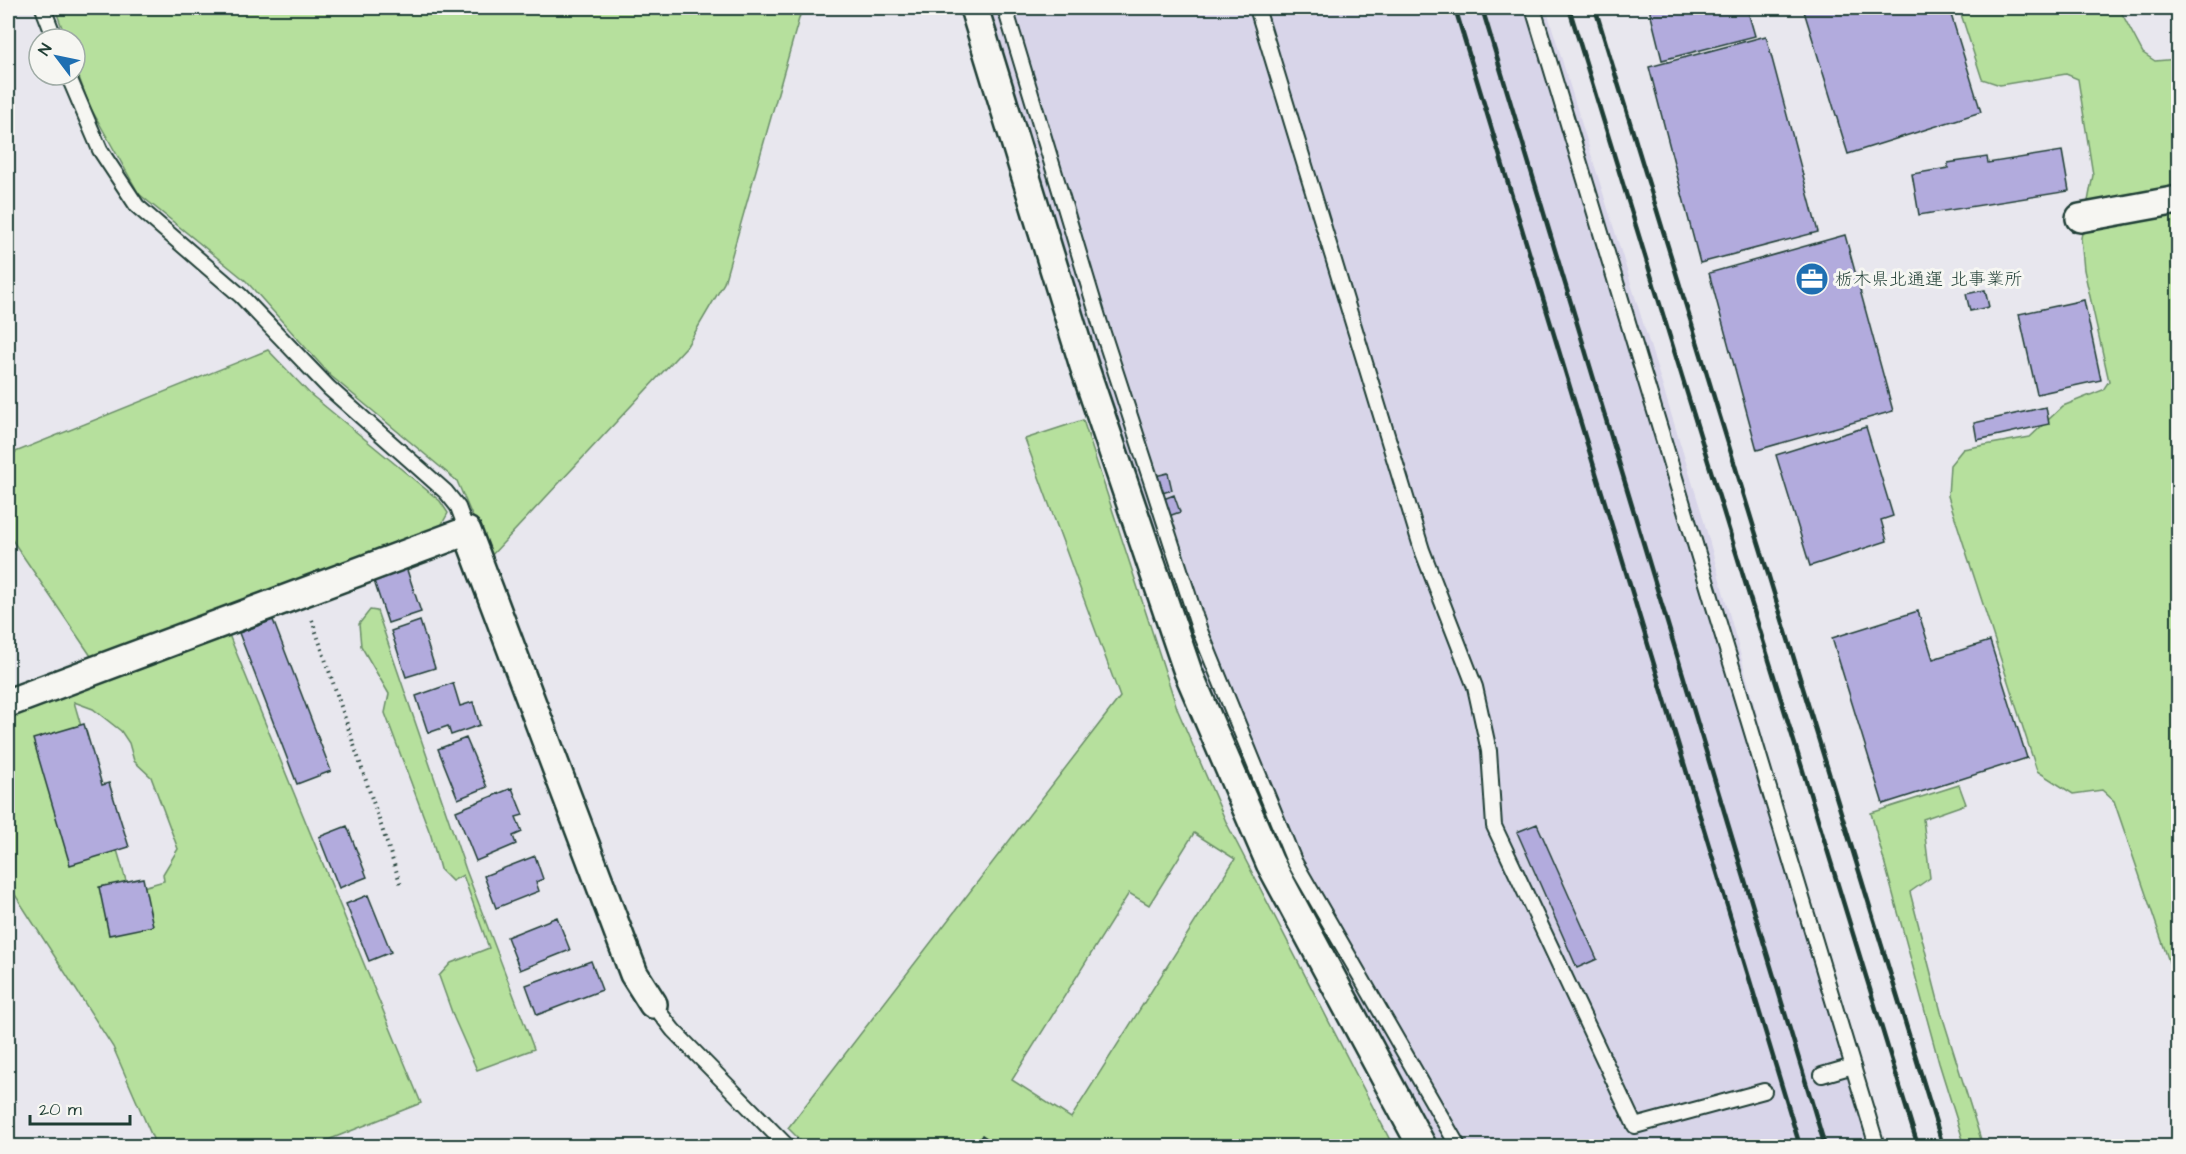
<svg xmlns="http://www.w3.org/2000/svg" width="2186" height="1154" font-family="'Architects Daughter','Klee One',sans-serif">
<style>
.built{fill:#d8d5e9}
.green{fill:#b6e09d;stroke:#6a8e68;stroke-width:1.5;fill-rule:evenodd}
.building{fill:#b2abdd;stroke:#1f3d34;stroke-width:1.5}
.lines{fill:none;stroke-linecap:round;stroke-linejoin:round}
.service-casing{stroke:#1f3d34;stroke-width:18}
.minor-casing{stroke:#1f3d34;stroke-width:32}
.path{stroke:#1f3d34;stroke-width:4;stroke-dasharray:1.5 4.5;stroke-linecap:butt}
.service{stroke:#f6f6f2;stroke-width:14}
.minor{stroke:#f6f6f2;stroke-width:27}
.rail{stroke:#1f3d34;stroke-width:4.5}
.labels{text-anchor:middle;dominant-baseline:central;stroke-width:6;stroke-linejoin:round;paint-order:stroke}
.poi-label{font-size:18px;fill:#1f3d34;stroke:#f6f6f2;text-anchor:start}
</style>
<rect width="100%" height="100%" fill="#e8e7ee"/>
<filter id="ink" filterUnits="userSpaceOnUse"><feTurbulence type="fractalNoise" baseFrequency=".0167" numOctaves="2"/><feDisplacementMap in="SourceGraphic" scale="12" xChannelSelector="R" yChannelSelector="G"/><feConvolveMatrix kernelMatrix="1 2 1 2 8 2 1 2 1" color-interpolation-filters="sRGB"/></filter>
<g filter="url(#ink)">
<path class="built" d="M974 8H1546L1702 514 1853 1066 1877 1146H1422L1188 672Z"/>
<path class="green" d="M55 8H802L724 283 687 346 490 557 457 481 331 376 246 281 139 194 89 105 75 66V39H66Z
M1959 8H2119L2143 53 2155 61 2178 59V988L2114 801 2102 790 2073 794 2037 771 1948 496 1950 465 1963 449 2030 437 2063 406 2103 390 2109 381 2084 270 2081 238 2093 175 2078 79 2066 74 2000 85 1982 79Z
M268 350 310 394 440 501 448 513 442 524 431 533 93 659 8 534V455Z
M1083 420 1178 711 1227 824 1393 1146H806L788 1128 1120 697 1025 439ZM1194 833 1235 859 1071 1118 1012 1080 1129 893 1149 905Z
M370 610 377 611 466 870 534 1049 477 1070 454 1018 439 976 451 963 489 948 463 875 452 881 440 869 431 836 385 713 389 694 361 646 359 624Z
M227 630 421 1103 313 1146H153V1139L113 1047 8 884V710ZM74 702 93 709 121 731 129 743 134 761 151 777 178 849 163 874 164 881 129 891Z
M1959 785 1966 804 1923 819 1930 878 1910 892 1941 1012 1983 1146H1965L1939 1063 1871 813Z"/>
<path class="building" d="M1649 8H1747L1755 36 1662 60Z
M1803 8H1949L1981 112 1848 154Z
M1766 36 1818 232 1700 263 1649 67Z
M2062 151 2069 191 1919 215 1912 174 1948 168V163L1987 157 1988 163Z
M1845 235 1893 411 1757 450 1709 273Z
M1985 290 1989 307 1970 311 1966 294Z
M2084 300 2101 380 2037 394 2019 314Z
M2046 407 2049 424 1977 440 1974 423Z
M1866 427 1893 516 1881 520 1887 541 1810 566 1776 455Z
M1168 473 1172 490 1159 494 1155 476Z
M1174 495 1180 512 1166 517 1161 500Z
M406 567 421 612 388 623 373 578Z
M1918 611 1933 659 1990 641 2027 758 1883 804 1832 638Z
M273 620 331 771 297 784 239 633Z
M420 621 435 668 406 677 391 631Z
M453 683 460 706 473 702 480 725 451 735 448 726 428 733 416 696Z
M84 724 102 785 109 783 129 847 70 865 33 739Z
M466 738 487 787 458 799 438 749Z
M512 788 523 815 516 817 522 832 513 836 516 844 476 861 456 811Z
M1537 824 1597 959 1577 968 1517 832Z
M347 826 367 877 339 888 319 837Z
M535 856 543 879 536 882 539 891 496 908 484 876Z
M143 878 153 926 109 935 99 887Z
M368 895 391 952 369 961 346 904Z
M557 917 570 950 520 970 507 937Z
M591 961 602 990 537 1015 526 985Z
M982 1135 999 1146H975Z"/>
<g class="lines">
<g class="service-casing">
<path id="service" d="M43 8 55 39
M1005 8 1102 330 1200 631 1294 861 1458 1146
M1257 8 1422 550 1475 687 1489 751 1494 826 1635 1126 1764 1091
M1533 8 1877 1146
M68 75 100 150 137 206 241 296 329 388 446 492 458 507 467 531
M653 1004 673 1030 787 1146
M1822 1075 1853 1066"/>
</g>
<g class="minor-casing">
<path id="minor" d="M974 8 1084 366 1188 672 1270 863 1422 1146
M2080 218 2178 200
M8 703 467 531 634 974 653 1004"/>
</g>
<path class="path" d="M312 620 401 885"/>
<use href="#service" class="service"/>
<use href="#minor" class="minor"/>
<path class="rail" d="M1455 8 1800 1146
M1482 8 1825 1146
M1569 8 1918 1146
M1595 8 1943 1146"/>
</g>
</g>
<defs>
<g id="office-disc" transform="scale(1.725)"><circle r="9.5" fill="#1f6fb2" stroke="#f6f6f2"/><path d="M-6-3h4V-5.5h4V-3h4V5H-6ZM-1-4.5V-3h2v-1.5ZM-6 0V1H6V0Z" fill="#fff"/></g>
</defs>
<g fill-rule="evenodd">
<use href="#office-disc" x="1812" y="279"/>
</g>
<g class="labels">
<g class="poi-label">
<text x="1835" y="279">栃木県北通運 北事業所</text>
</g>
</g>
<rect width="2186" height="1154" fill="none" stroke="#f6f6f2" stroke-width="30"/>
<rect x="15" y="15" width="2156" height="1124" fill="none" stroke="#1f3d34" stroke-width="2" filter="url(#ink)"/>
<g transform="translate(57 57) rotate(302)"><circle r="28" fill="#f6f6f2" stroke="#a0aca6" stroke-width="1.5"/>
<path d="M0-4.5L10 22L0 15L-10 22Z" fill="#1f6fb2"/>
<text y="-9" font-size="16" font-weight="bold" text-anchor="middle" fill="#1f3d34">N</text>
</g>
<path d="M30 1115v9h100v-9" fill="none" stroke="#1f3d34" stroke-width="3"/>
<text x="39" y="1115" font-size="18" fill="#1f3d34" stroke="#f6f6f2" stroke-width="4.5" paint-order="stroke">20 m</text>
</svg>
